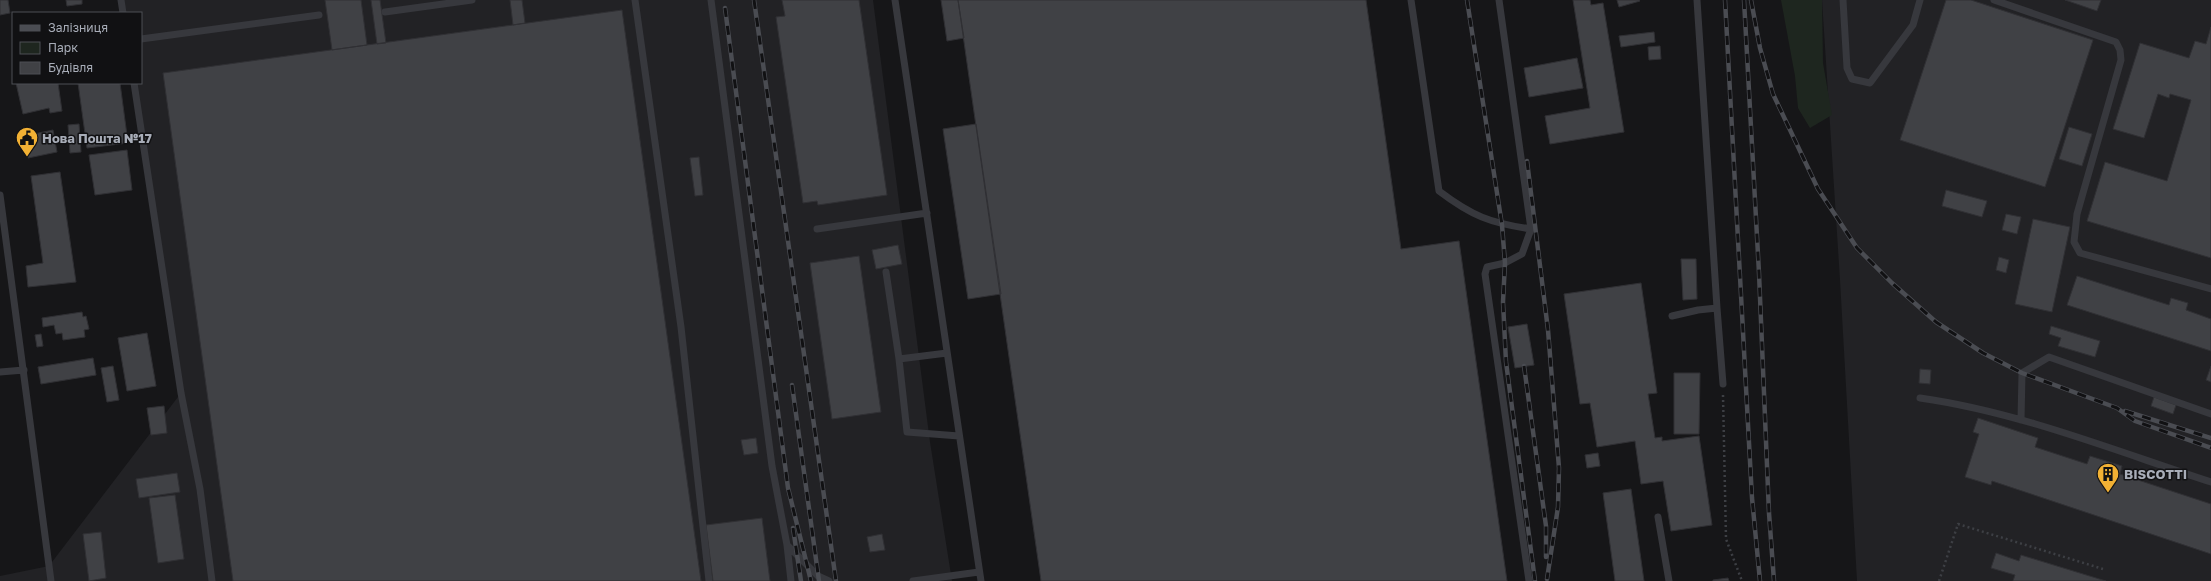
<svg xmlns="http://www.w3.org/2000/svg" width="2211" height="581" font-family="'Golos Text',sans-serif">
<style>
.built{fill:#222225}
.green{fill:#1e261f}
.building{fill:#404145;stroke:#303034}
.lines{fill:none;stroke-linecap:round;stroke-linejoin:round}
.path{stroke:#3d3f44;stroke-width:2.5;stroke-dasharray:2 3;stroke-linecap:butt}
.service{stroke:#37383d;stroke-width:7}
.rail-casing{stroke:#4a4c52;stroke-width:4.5}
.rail{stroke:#111113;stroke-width:3;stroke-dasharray:9;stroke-linecap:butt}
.labels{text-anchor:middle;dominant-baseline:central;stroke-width:3;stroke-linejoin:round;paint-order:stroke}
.poi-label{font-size:13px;font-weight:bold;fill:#a8adb8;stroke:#111113;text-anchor:start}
</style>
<rect width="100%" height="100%" fill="#161618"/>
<path class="built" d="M121 0H873L930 442 952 581H0V576L49 566 181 393 134 83H141V13H123Z
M1822 0H2211V581H1857L1840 280Z"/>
<path class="green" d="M1781 0H1822L1823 63 1832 115 1810 128 1798 108 1795 76Z"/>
<path class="building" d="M0 0H8L10 13 0 15Z
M66 0H82V4L67 6Z
M325 0H361L367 45 332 50Z
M371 0H380L386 43 377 44Z
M510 0H522L525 23 513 25Z
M782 0H859L887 195 818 205 817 201 803 203 776 17 785 16Z
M941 0H958L964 38 947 41Z
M958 0H1366L1401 249 1459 241 1507 581H1041Z
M1573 0H1590L1591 5 1603 3 1624 132 1550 144 1545 116 1590 108Z
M1617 0H1639L1640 1 1619 7Z
M1946 0H1971L2093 40 2045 187 1900 140Z
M2065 0H2101L2097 11Z
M622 10 701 581H233L163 73Z
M2211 27V258L2087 221 2105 162 2167 181 2191 100 2170 94 2169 98 2158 94 2144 138 2113 129 2140 43 2189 58 2195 41 2206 44Z
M1654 32 1655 42 1621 47 1619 36Z
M1660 46 1661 59 1649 60 1648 47Z
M1577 58 1583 88 1529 97 1524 68Z
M16 83H58L62 111 50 113 49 108 23 114Z
M78 83H120L128 143 87 148Z
M79 124 81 152 70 153 68 125Z
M976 124 1001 294 968 299 943 129Z
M2069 127 2092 134 2082 166 2059 159Z
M53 130 57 152 28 158 24 136Z
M127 150 132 190 95 195 89 155Z
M699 157 703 195 695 196 690 158Z
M60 172 76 282 28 287 26 266 43 263 31 176Z
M1946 190 1987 201 1982 217 1942 206Z
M2006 214 2021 217 2017 234 2002 230Z
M2033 219 2070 227 2052 312 2015 304Z
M898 245 902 264 876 269 872 250Z
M859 256 881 412 832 419 810 263Z
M1999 257 2009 260 2006 273 1996 270Z
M1681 259H1696L1697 299 1683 300Z
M2077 276 2169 305 2171 298 2188 303 2186 310 2211 319V351L2067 305Z
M1641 283 1657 393 1648 394 1655 438 1662 437V441L1699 436 1712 525 1671 531 1663 481 1641 484 1635 441 1597 447 1590 403 1580 404 1564 294Z
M82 312 83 317 86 316 89 329 84 330 85 337 63 340 62 333 56 334 54 325 43 327 42 318Z
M1527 324 1534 365 1515 368 1508 327Z
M2051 326 2100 341 2095 357 2058 346 2061 338 2049 334Z
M147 333 156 386 127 391 118 338Z
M41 334 43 346 37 347 35 335Z
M93 358 96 375 41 384 38 367Z
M113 366 119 400 107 402 101 368Z
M2211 366V382L2206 380Z
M1920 369 1931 370 1930 384 1919 383Z
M1674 373H1700L1699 434H1674Z
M2154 397 2176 405 2173 414 2151 406Z
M164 406 167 433 151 435 147 408Z
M1978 418 2038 438 2035 447 2087 464 2090 456 2122 466 2120 474 2211 504V554L1992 481 1991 485 1965 477 1979 434 1973 432Z
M756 438 758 453 744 455 741 440Z
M1598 453 1600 466 1587 468 1585 455Z
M177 473 180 492 139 498 136 479Z
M1631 489 1644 581H1615L1603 493Z
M175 495 184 559 158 563 149 498Z
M762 518 770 581H713L706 525Z
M101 532 106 578 89 581 83 534Z
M882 534 885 550 870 552 867 537Z
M1996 553 2019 561 2021 555 2106 581H2013L2015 575 1991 568Z
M1728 578 1729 581H1713V580Z"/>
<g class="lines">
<path class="path" d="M1723 395 1726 539 1742 581
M1939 581 1958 524 2103 569"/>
<path class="service" d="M121 0 123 13
M635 0 681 327 709 581
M711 0 772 466 787 545 818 576 829 581
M895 0 981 581
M1411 0 1439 191C1472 216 1490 223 1531 229
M1499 0 1531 229 1522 254 1505 263 1487 267 1485 274 1529 581
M1843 0 1847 68 1852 79 1870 83 1913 25 1920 0
M1994 0 2116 42 2120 50 2121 60 2077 214 2074 242 2080 253 2211 289
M385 12 472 0
M141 39 319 15
M134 83 181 393 200 489 212 581
M0 195 51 581
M817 229 927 213
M886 272 899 359 947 353
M1717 308 1723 384
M1672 316 1698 310 1717 308 1697 0
M899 359 907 432 959 436
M0 372 24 370
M1920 398C2019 412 2116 451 2211 482
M2021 420 2022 373 2049 357 2211 414
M1658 517 1669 581
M787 545 791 581
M913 581 979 572"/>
<g class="rail-casing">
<path id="rail" d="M754 0 836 581
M1467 0 1502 225 1505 263 1503 302 1506 362 1535 581
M1725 0 1752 498 1760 581
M1744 0 1759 273 1769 513 1774 581
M1751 0 1760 48 1773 94 1818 189 1857 248 1892 283 1936 322 1983 353 2022 373 2117 408 2135 421 2211 448
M725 8 788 488 811 581
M1527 161 1548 330 1559 468 1558 507 1547 579
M1524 366 1546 526V557
M792 385 819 581
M2125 411 2211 438
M793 528 801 581"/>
</g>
<use href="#rail" class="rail"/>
</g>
<defs>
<g id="civic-pin" transform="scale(1.15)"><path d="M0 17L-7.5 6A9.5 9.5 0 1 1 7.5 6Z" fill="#f2b134" stroke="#111113"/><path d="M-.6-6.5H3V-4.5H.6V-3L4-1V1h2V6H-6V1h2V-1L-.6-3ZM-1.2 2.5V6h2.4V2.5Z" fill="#111"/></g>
<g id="building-pin" transform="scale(1.15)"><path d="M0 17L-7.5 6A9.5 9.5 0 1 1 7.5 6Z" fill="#f2b134" stroke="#111113"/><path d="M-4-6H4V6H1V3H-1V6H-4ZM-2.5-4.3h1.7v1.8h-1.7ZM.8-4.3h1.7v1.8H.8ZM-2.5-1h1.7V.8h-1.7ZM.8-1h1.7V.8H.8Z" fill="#111"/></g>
</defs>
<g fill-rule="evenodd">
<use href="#civic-pin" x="27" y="138"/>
<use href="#building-pin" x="2108" y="474"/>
</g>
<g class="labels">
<g class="poi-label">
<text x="42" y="138">Нова Пошта №17</text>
<text x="2124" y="474">BISCOTTI</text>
</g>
</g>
<rect x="12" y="12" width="130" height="72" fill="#111113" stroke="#4d4f55"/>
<rect x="20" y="25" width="20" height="6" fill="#4a4c52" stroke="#4d4f55"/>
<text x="48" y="32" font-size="12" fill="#a8adb8">Залізниця</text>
<rect x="20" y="42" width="20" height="12" fill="#1e261f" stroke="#4d4f55"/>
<text x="48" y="52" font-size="12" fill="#a8adb8">Парк</text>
<rect x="20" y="62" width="20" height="12" fill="#404145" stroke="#4d4f55"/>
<text x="48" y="72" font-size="12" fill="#a8adb8">Будівля</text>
</svg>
